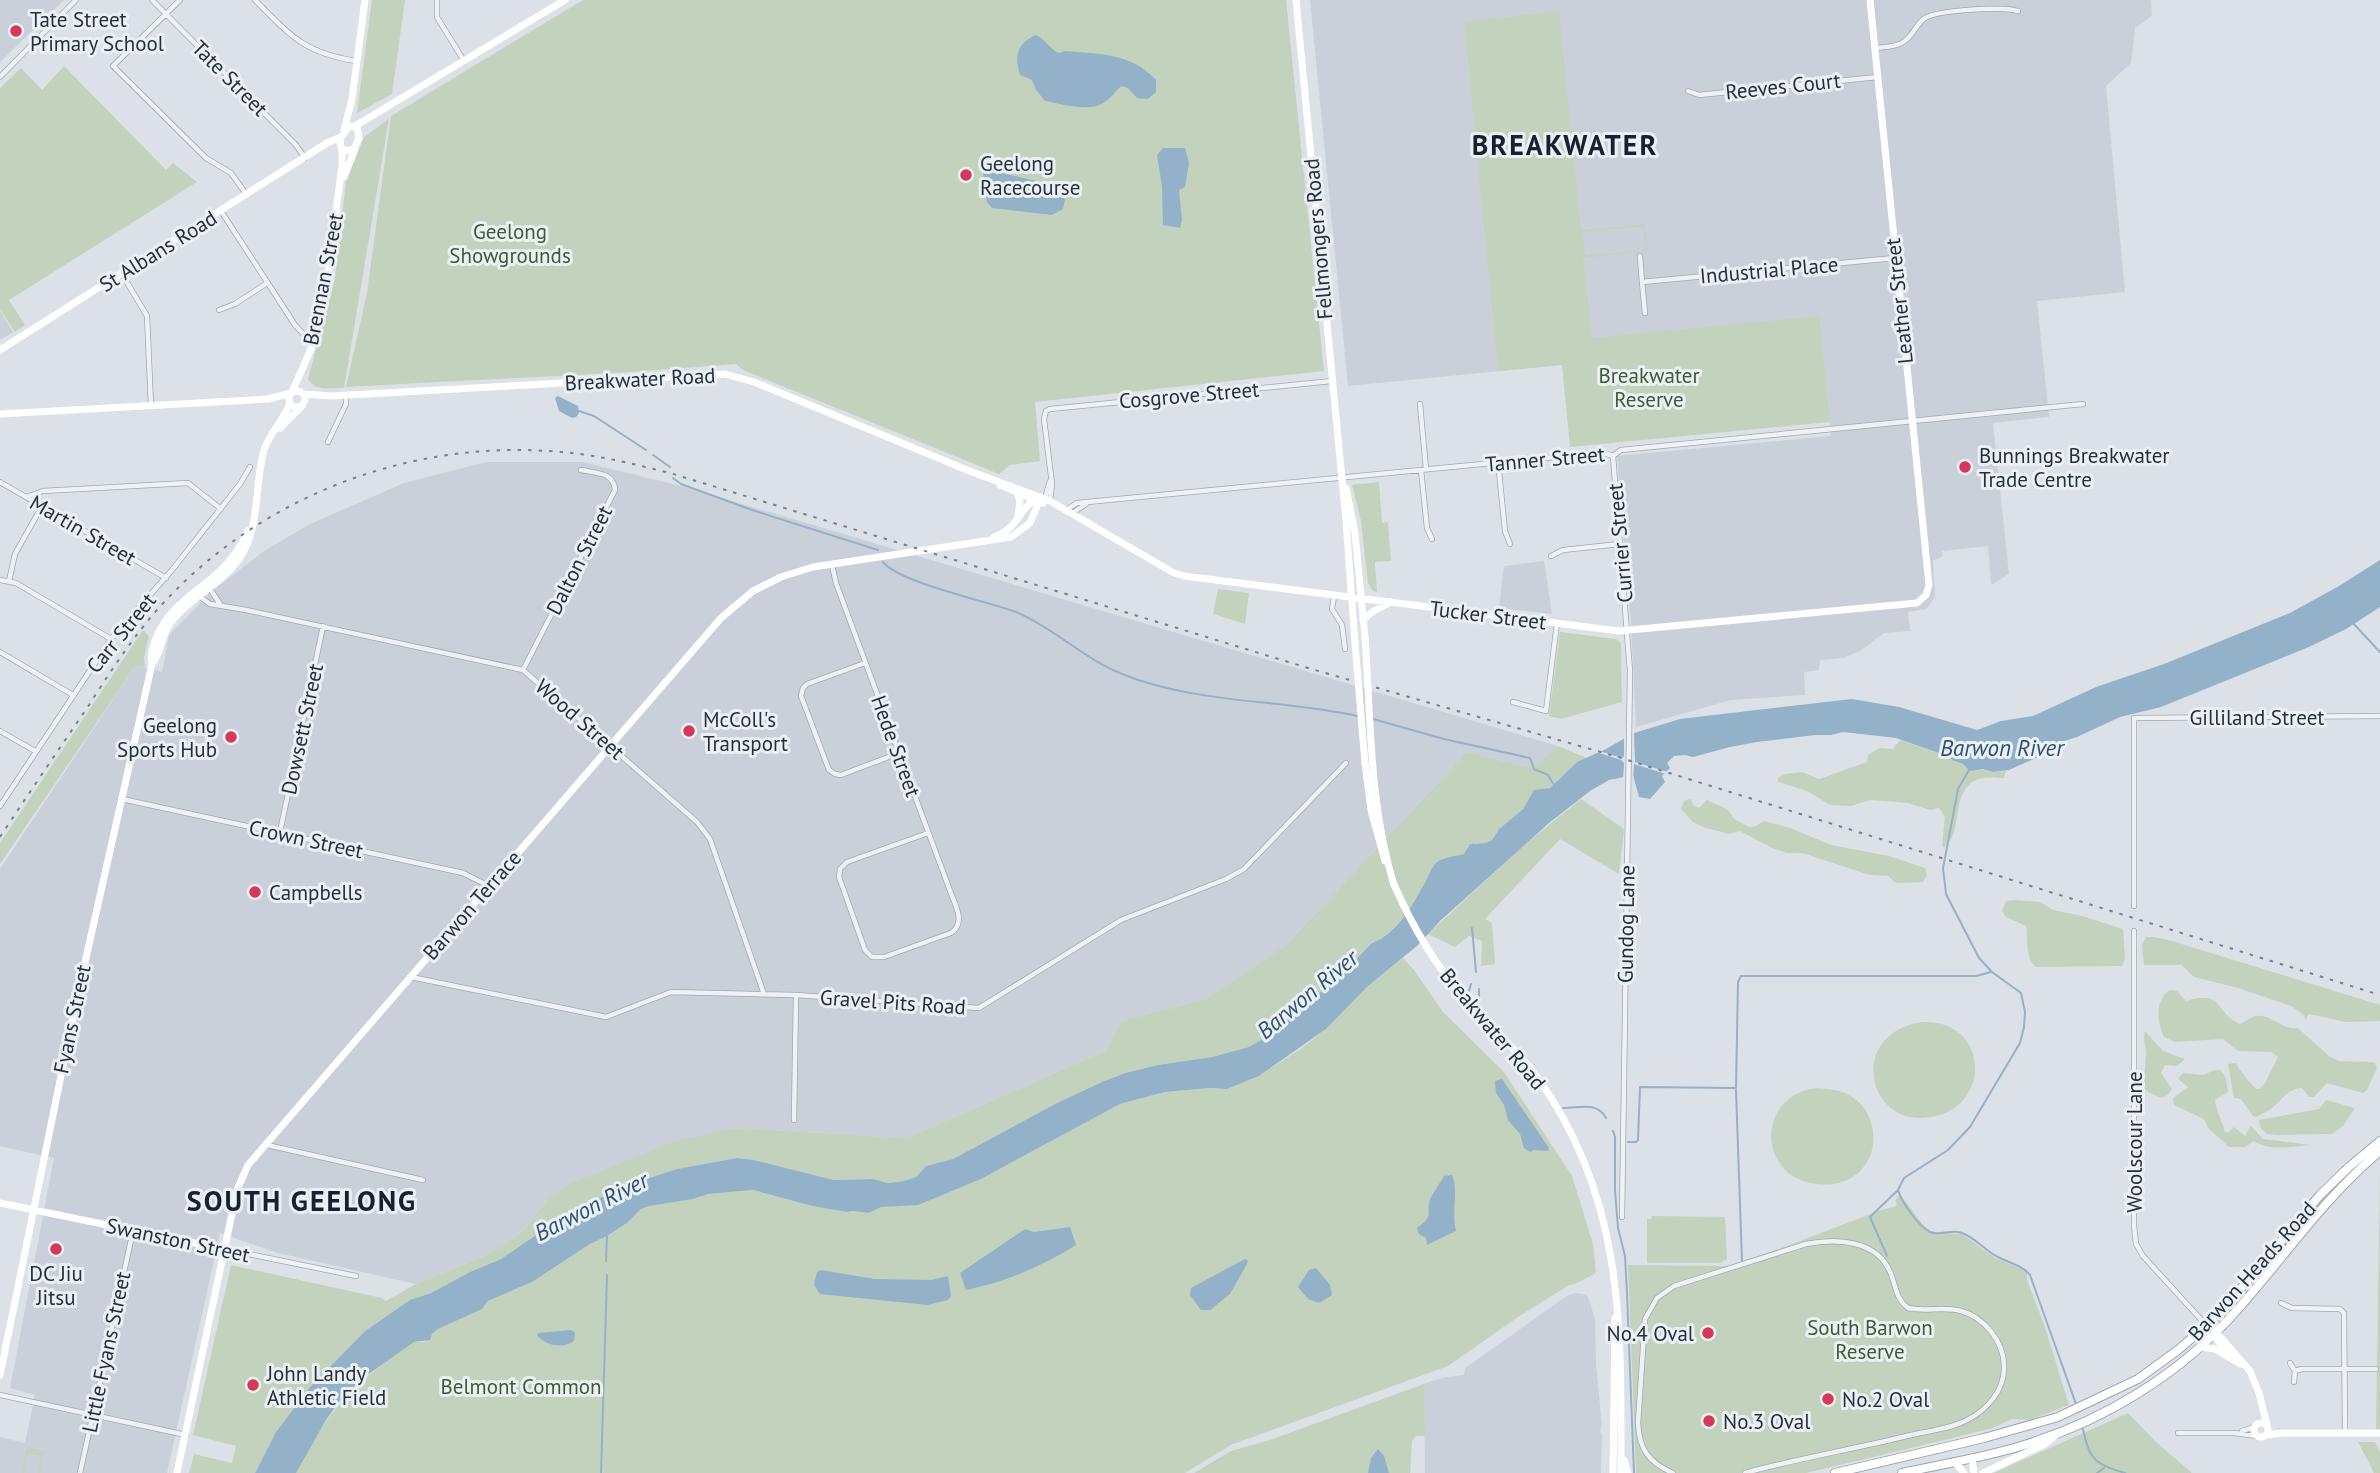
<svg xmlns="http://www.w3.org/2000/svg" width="2380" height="1473" font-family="'PT Sans',sans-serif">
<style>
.built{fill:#cad0d9}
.green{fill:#c3d2bd}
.water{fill:#94b1ca}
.pier{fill:#dce1e7}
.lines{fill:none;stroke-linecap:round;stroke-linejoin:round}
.stream{stroke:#94b1ca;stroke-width:2}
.street-casing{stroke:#a1a8b1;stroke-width:6}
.primary-casing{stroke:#9ba6b4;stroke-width:10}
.street{stroke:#eff2f5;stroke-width:4.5}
.secondary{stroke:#fff;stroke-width:7}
.primary{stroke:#fff;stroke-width:8}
.rail{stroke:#758192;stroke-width:2;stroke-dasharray:3.5 7;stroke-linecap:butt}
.secondary-bridge{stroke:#fff;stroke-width:7}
.poi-dot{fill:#d63859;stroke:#ebf0f5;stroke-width:2.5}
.labels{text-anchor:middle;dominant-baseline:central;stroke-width:6;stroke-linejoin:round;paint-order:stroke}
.poi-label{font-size:21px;fill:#25303e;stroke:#ebf0f5;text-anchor:start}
.street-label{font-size:21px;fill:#25303e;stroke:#ebf0f5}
.park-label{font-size:21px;fill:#3c5b32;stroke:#ebf0f5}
.water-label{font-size:23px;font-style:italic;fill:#2d5174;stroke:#ebf0f5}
.district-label{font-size:28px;font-weight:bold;letter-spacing:2px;fill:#18212f;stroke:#ebf0f5}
</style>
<rect width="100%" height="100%" fill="#dce1e7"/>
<path class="built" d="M0 0H64L0 62Z
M1310 0H2151L2152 16 2135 28 2131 63 2106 86 2125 292 2037 301 2049 417 1993 423 2009 574 1991 585 1988 546 1942 551 1943 556 1933 561 1935 597 1926 609 1908 612 1910 631 1884 633 1860 651 1843 658 1820 660 1819 670 1804 672 1805 695 1731 700 1636 727 1631 622 1617 456 1831 436 1820 317 1655 333 1562 365 1348 386Z
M0 310 13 332 0 340Z
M486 462H583L685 487 1558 746 1531 768 1467 752 1287 944 1203 1000 1121 1021 1105 1051 907 1138 738 1128 548 1199 521 1233 499 1248 482 1257 416 1284 278 1253 220 1233 167 1473H0V1437L25 1443 35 1395 10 1388 54 1158 0 1146V869L136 665 162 672 169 635 212 591 264 551 310 524 404 483Z
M1544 561 1552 614 1499 608 1504 566Z
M1575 1293 1584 1294 1588 1297 1595 1319 1596 1364 1602 1426 1600 1431 1602 1435 1601 1473H1425L1424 1386 1432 1381 1446 1377 1464 1375 1465 1368 1567 1296Z"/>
<path class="green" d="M372 0H405L392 94 357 113Z
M583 0H1286L1324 371 1035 402 1040 461 1010 465 999 474 743 370 736 364 630 372 346 387 367 293 391 116Z
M1559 11 1581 230 1645 224 1647 251 1642 252 1646 249 1644 227 1583 232 1585 255 1636 250 1637 252 1583 258 1592 338 1820 316 1830 422 1570 447 1562 365 1498 371 1464 22Z
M64 66 166 170 173 163 197 182 9 300 25 325 15 332 0 309V88L21 68 42 90Z
M389 119 344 388C331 388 315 392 308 379L335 278 346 181 364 137Z
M1379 482 1382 523 1388 522 1391 561 1375 562 1377 592 1373 591 1368 583 1361 521 1352 485Z
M1218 589 1249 593 1245 624 1213 614Z
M143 630 149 636 144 658 145 667 136 665 0 864V843Z
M1560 632 1616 639 1621 643 1622 702 1561 719 1549 716Z
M1900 740 1950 757 1952 760C1968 766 1988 774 2006 771L2004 778C1995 778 1984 776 1976 780 1950 792 1964 832 1944 848L1942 846 1945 817 1939 808 1930 810 1908 803 1870 800 1851 806 1830 805 1807 791 1778 782V778L1785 774 1802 772 1819 779 1867 762 1868 755 1879 748 1893 749Z
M1558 746 1587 758 1597 753 1623 777 1616 779 1577 762 1550 788 1534 791 1523 809 1499 829 1492 840 1486 843H1475L1464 854 1433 866C1426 890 1397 934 1372 943L1328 988 1311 998 1300 1015 1282 1022 1274 1032 1249 1047 1212 1057 1158 1065 1125 1073 1102 1082 1055 1104 953 1159 926 1166 916 1177 904 1181 888 1183 872 1179 834 1180 754 1160 737 1158 678 1169 634 1183 602 1197 555 1222 501 1259 470 1272 431 1293 410 1300 365 1331 310 1387 276 1432 255 1473H189L194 1454 232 1463 236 1446 193 1435 231 1265 382 1298 386 1301 416 1284 482 1257 499 1248 521 1233 548 1199 572 1183 675 1141 738 1128 907 1138 1105 1051 1121 1021 1203 1000 1287 944 1467 752 1531 768Z
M1581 799 1624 829 1619 874 1560 839 1485 919 1492 923 1495 964 1481 966 1482 941 1469 936 1455 947 1428 934 1523 846Z
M1691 799 1693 805 1699 808 1707 800C1717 806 1729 806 1733 818L1749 827 1756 826 1764 821 1790 828 1831 845 1889 856 1925 868 1927 875 1923 882 1896 883 1888 876 1870 875 1802 853H1787L1772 848 1740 831 1729 834 1703 827 1693 822 1681 809 1684 801Z
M2013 900 2040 902 2053 910 2082 916 2123 929 2125 959 2122 966 2036 967C2025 958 2028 939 2026 926L2006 917 2002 911 2006 901Z
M2146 937H2154L2172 941 2380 1005V1021L2346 1022 2309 1014 2305 1020 2304 1015 2291 1006 2238 988 2194 977 2182 965H2144L2142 945Z
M1403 958 1414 970 1443 1012 1504 1072 1572 1176 1593 1244 1596 1273 1575 1284 1569 1285 1518 1317 1448 1366 1231 1445 1185 1473H296C301 1459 309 1447 317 1435 343 1393 373 1369 414 1342H424L438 1329 481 1309 488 1301 532 1282 590 1244 607 1236 627 1223 641 1209 649 1205 693 1199 708 1194 753 1190 812 1206 847 1212 853 1211 869 1213 881 1207 918 1204 981 1179 1120 1104 1165 1092 1210 1088 1227 1089 1259 1076 1302 1048 1326 1029 1367 987Z
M2170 990 2177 991 2186 1001C2225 989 2214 1013 2240 1024 2245 1022 2249 1018 2255 1016 2271 1013 2281 1030 2298 1028L2329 1056 2338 1061 2371 1062 2375 1063 2377 1068 2367 1090 2363 1093 2327 1083 2314 1097H2309L2302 1088C2287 1089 2283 1099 2272 1108 2267 1112 2261 1114 2256 1117L2253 1116 2241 1099 2234 1098 2228 1064 2236 1063C2241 1073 2249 1081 2256 1089H2259L2265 1083 2278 1057 2271 1052 2238 1051 2223 1039 2175 1042 2164 1037C2157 1021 2154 1001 2170 990Z
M1922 1022C1992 1018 1994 1116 1921 1118 1865 1119 1850 1033 1922 1022Z
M2145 1031 2163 1051 2185 1059 2177 1066 2165 1065 2161 1073 2172 1089 2168 1095 2161 1098 2148 1092 2144 1088C2144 1077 2145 1067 2146 1056 2147 1047 2142 1040 2145 1031Z
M2215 1070H2220C2226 1074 2227 1084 2228 1092L2215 1100C2216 1112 2222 1120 2225 1132L2228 1133 2234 1127 2245 1136 2251 1126 2263 1139 2312 1145C2293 1146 2270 1152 2254 1141L2245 1147H2229L2208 1128 2204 1119 2174 1105 2173 1098 2188 1087 2178 1079 2183 1073 2203 1075Z
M1818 1088C1829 1089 1840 1090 1849 1095 1878 1111 1882 1153 1857 1174 1845 1183 1831 1186 1816 1184 1755 1176 1757 1093 1818 1088Z
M2326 1100 2355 1108 2343 1126 2332 1134 2279 1135 2267 1134 2261 1129 2259 1120 2319 1109Z
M2380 1170V1430H2376L2380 1171Z
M1900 1194 1923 1225 1932 1232 1962 1234 1995 1258 2027 1271V1280L2045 1327 2069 1405 2030 1420 2012 1419 1993 1428 1957 1437 1806 1473H1636L1628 1265 1734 1266 1884 1209 1895 1207 1897 1204 1895 1200Z
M1652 1216 1725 1217 1727 1259 1720 1263H1647V1219H1651Z
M1432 1381 1424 1386 1425 1436H1416L1412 1441 1410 1473H1194L1231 1451 1270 1440Z
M2128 1413 2155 1441 2192 1473H1994Z
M2358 1442H2375L2380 1452V1473H2374Z
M27 1447 44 1451 40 1473H37L41 1456 28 1454 24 1473H21Z"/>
<path class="water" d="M1036 35C1046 40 1050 49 1059 53L1065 51C1099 54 1132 53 1156 80V92L1148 99 1137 98 1128 88 1121 86C1116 91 1111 98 1105 102 1089 113 1062 104 1045 101L1036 90 1032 80 1020 75C1014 56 1017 43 1036 35Z
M1163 148H1185L1189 163 1185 187 1179 190 1182 220 1180 228 1163 225 1162 186 1157 155Z
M994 171 1062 187 1065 200 1063 209 1052 215 992 208 987 202 983 173Z
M558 396 578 406 579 413 576 417 572 418 559 411 555 398Z
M2380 560V607L2346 629 2309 647 2161 707 2120 717 2077 737 2058 743 2038 757 2009 770 1993 772 1982 769 1970 771 1963 764 1952 760 1950 757 1896 738 1843 732 1831 735H1815L1757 742 1730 747 1693 757 1685 755 1674 756 1667 763 1670 768 1662 776 1665 782 1650 799 1639 797 1633 775 1609 780 1590 791 1549 823 1440 921 1418 945 1367 987 1326 1029 1259 1076 1227 1089 1210 1088 1165 1092 1120 1104 981 1179 918 1205 881 1207 869 1213 853 1211 847 1212 812 1206 753 1190 708 1194 693 1199 649 1206 641 1209 627 1223 607 1236 590 1244 532 1282 488 1301 482 1309 438 1329 432 1334 430 1340 414 1342 363 1378 339 1402 326 1420 296 1473H255L276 1432 310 1387 365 1331 410 1300 431 1293 470 1272 501 1259 555 1222 602 1197 634 1183 677 1169 737 1158 754 1160 834 1180 873 1179 888 1183 904 1181 916 1177 926 1166 953 1159 1055 1104 1102 1082 1125 1073 1158 1065 1212 1057 1249 1047 1274 1032 1282 1022 1300 1015 1311 998 1328 988 1372 943C1397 934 1414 903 1426 881 1429 875 1432 866 1437 862 1445 857 1455 856 1464 854L1470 844 1486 843 1492 840 1499 829 1523 809 1534 790 1550 788 1577 762 1604 750 1634 733 1680 719 1852 699 1899 707 1977 730 2001 721 2033 716 2096 687 2164 664 2290 613 2339 586Z
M1502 1079 1549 1148 1548 1151 1534 1150 1530 1152 1524 1148 1520 1134 1508 1120 1504 1105 1496 1093 1495 1081Z
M1452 1175C1459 1189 1451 1212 1456 1231L1427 1245 1426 1238 1419 1234 1417 1228C1437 1213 1424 1213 1431 1197 1435 1190 1440 1183 1444 1176Z
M1070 1227 1076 1245C1043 1266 1005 1282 966 1290L960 1273 1025 1229 1034 1232Z
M1245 1259 1248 1261 1247 1264 1230 1294 1210 1310H1201L1190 1295 1191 1288Z
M1316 1268 1330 1285 1332 1295 1319 1303 1308 1299 1298 1287 1309 1270Z
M821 1270 875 1279 931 1280 948 1276 951 1296 948 1300 927 1305 820 1294 814 1285 817 1272Z
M571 1330 575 1333 574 1341C562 1349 546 1346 537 1335L538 1333Z
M1378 1449 1384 1456 1389 1473H1368L1371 1458Z"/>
<path class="pier" d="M1629 731 1634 732 1635 762 1671 773 1669 775 1634 764 1633 780H1623L1624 763 1621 760 1593 751 1596 750 1622 758 1624 756V734Z"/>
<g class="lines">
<path class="stream" d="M579 411 594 416 646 450
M653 455 670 467
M673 478 681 484 752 510 878 550
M883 562C900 583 987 601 1016 612 1054 628 1084 659 1122 674 1196 704 1280 699 1357 716
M2352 622 2380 652
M1373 719 1444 739 1530 758 1534 769 1548 775 1554 785
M1969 770 1958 789 1949 837 1943 868 1946 894 1979 958 1992 972 2021 993 2025 1012 2024 1027 2020 1043 1970 1127 1948 1150 1904 1178 1898 1190C1901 1201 1919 1227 1930 1232 1939 1236 1952 1229 1962 1233 1976 1238 1985 1251 1998 1257 2009 1263 2022 1265 2030 1275L2076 1404
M1472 928 1476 972
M1479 989V1003
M1469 991 1471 984
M1736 1090 1742 1262
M1563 1108C1579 1108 1597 1101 1606 1118
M1613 1131 1615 1137V1190L1618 1228 1625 1256 1627 1293 1634 1473
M1628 1142H1636L1638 1140 1640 1087 1736 1088 1738 982 1741 976H1976L1991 972
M1887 1256 1870 1217 1897 1191
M606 1261 607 1236
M2082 1426C2090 1459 2092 1463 2125 1473
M601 1473 607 1275
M2097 1473 2104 1468"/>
<g class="street-casing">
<path id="street" d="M152 0 296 145 305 158
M180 0 113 66 206 158 231 173 246 194
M255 0C291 36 304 53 356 61
M437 0V17L464 61
M1875 48C1886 47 1899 47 1907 39 1914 33 1917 23 1925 18 1939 10 2003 6 2018 11
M0 77 76 0
M1688 91 1699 95 1878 77
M221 211 295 325 307 338 313 341
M1640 256 1642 282
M122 274 147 316 151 405
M219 310 235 304 267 283
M1645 313 1642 282 1895 258
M1420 404 1426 469
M328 442 346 404V395
M1613 456 1630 671 1622 1217
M1613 456 1621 450 2083 404
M1498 462 1505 531 1510 544
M1421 470 1427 528 1432 539
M0 482 166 578
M26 497 43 491 188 483 221 509
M1045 498 1050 481
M1050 501 1052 484 1044 419 1046 411 1050 409 1332 381
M1066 510 1077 503 1586 454 1604 453 1613 456
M1071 514 1086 504
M1551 556 1563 550 1620 544
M832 565 836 583 949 888C954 903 967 922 951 933L884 957H872L865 950 839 877 840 869 847 862 928 833
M0 580 16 583 111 639
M9 581 15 554 42 506
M210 589 220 604
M199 596 210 604 246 610 523 670 697 822 710 839 764 994
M1334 596 1332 609 1342 625 1345 649
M0 652 73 695
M865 663 807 684 803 688 801 696 829 770 835 774 841 775 899 753
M523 670 615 490C614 472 595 473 581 470
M1513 702 1546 711 1557 623
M0 731 35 751
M122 799 463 873 489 886
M0 806 111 639 172 570 240 484 250 467
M280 832 323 626
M2134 906V718L2380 716
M2134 931V1226L2136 1244 2143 1256 2206 1325
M411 977 606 1017 671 992 796 995 979 1008 1121 920 1226 879 1244 869 1346 763
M794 1120 796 995
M267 1145 423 1180
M224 1249 356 1276
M2281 1303 2292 1308 2340 1309 2344 1313 2345 1432
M2290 1363 2295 1371 2294 1382
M2295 1371 2302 1369H2376
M0 1395 186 1435
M2242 1431 2254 1427
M2178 1433H2234L2257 1436
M80 1473 133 1231
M1673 1473C1649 1463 1639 1449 1638 1423L1645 1319 1657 1298 1674 1286 1806 1244C1838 1238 1878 1240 1891 1274 1896 1287 1896 1299 1908 1308 1925 1312 1944 1306 1961 1311 1984 1317 2004 1342 2004 1366 2005 1390 1987 1410 1967 1420 1950 1429 1929 1431 1911 1435 1855 1449 1799 1458 1745 1473"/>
</g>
<g class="primary-casing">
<path id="primary" d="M1835 1473 1984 1438 2058 1417 2138 1379 2178 1350 2207 1325 2233 1298 2320 1195 2349 1167 2380 1141
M1902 1473C1942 1464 1982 1458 2021 1446 2104 1421 2181 1374 2238 1309 2285 1256 2325 1197 2380 1151"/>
</g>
<use href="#street" class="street"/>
<path class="secondary" d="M1296 0 1346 521 1355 643
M349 126 357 127 359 138 354 149 346 151 341 148 340 139Z
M355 126 565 0
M344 130 352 99 365 0
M344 177 355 149
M0 350 327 143 341 137
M289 399a8 8 0 1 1 16 0a8 8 0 1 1-16 0Z
M292 392 311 349 325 295 342 166V150
M304 394 331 396 725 374 754 382 972 472 1050 501 1174 573 1184 576 1619 631 1917 603 1926 595 1929 585 1870 0
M0 414 268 399 291 393
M280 428 302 406
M1000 485 1043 503
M1346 488 1355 533 1365 637
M1017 493 1020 501 1018 516
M994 537C1020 527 1018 509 1036 499
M1363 620 1372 612 1391 602
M152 664C150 655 153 647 156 638 169 606 196 593 220 571 232 560 241 546 248 531
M1365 763 1371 810 1385 861
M1393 882C1411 924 1434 964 1465 999 1489 1025 1516 1048 1537 1077 1626 1200 1621 1329 1621 1473
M0 1203 224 1249
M2216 1332 2250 1371 2259 1393 2267 1425
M2212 1335 2234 1357
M2201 1347 2215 1349 2240 1364
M0 1375 75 1007 152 664C162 653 161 634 172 621 191 596 221 585 239 559 261 528 254 485 264 450 270 432 284 420 290 403
M2254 1430a7 7 0 1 1 14 0a7 7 0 1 1-14 0Z
M2266 1435 2283 1433H2380
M1972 1458 1974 1473
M1624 1460 1628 1473
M1955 1462 1964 1473
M177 1473 237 1190 248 1165 721 618 753 591 781 577 813 567 1011 537 1030 523 1041 497
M1613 1473 1615 1318
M1983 1473 2045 1444 2056 1435"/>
<use href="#primary" class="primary"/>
<path class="rail" d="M0 837C29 793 59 749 89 705 110 672 131 640 157 610 257 497 410 438 561 452 598 455 634 464 670 473L1308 668 1618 757 2380 995"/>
<path class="secondary-bridge" d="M1365 637C1371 720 1369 804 1394 885
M1355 643 1365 763"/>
</g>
<g class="poi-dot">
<circle cx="16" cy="31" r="7"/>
<circle cx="966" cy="175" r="7"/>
<circle cx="1965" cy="467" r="7"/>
<circle cx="689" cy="731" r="7"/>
<circle cx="231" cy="737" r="7"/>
<circle cx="255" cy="892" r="7"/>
<circle cx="56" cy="1249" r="7"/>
<circle cx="1708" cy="1333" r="7"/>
<circle cx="253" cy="1385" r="7"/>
<circle cx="1828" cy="1399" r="7"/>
<circle cx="1709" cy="1421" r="7"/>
</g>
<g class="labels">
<g class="poi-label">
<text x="30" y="19">Tate Street<tspan x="30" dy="24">Primary School</tspan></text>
<text x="980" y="163">Geelong<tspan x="980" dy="24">Racecourse</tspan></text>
<text x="1979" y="455">Bunnings Breakwater<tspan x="1979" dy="24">Trade Centre</tspan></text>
<text x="703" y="719">McColl's<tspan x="703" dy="24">Transport</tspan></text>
<text x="217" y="725" text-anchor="end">Geelong<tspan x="217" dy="24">Sports Hub</tspan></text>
<text x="269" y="892">Campbells</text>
<text x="56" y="1273" text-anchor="middle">DC Jiu<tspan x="56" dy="24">Jitsu</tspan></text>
<text x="1694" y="1333" text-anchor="end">No.4 Oval</text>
<text x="267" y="1373">John Landy<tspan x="267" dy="24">Athletic Field</tspan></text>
<text x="1842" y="1399">No.2 Oval</text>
<text x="1723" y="1421">No.3 Oval</text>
</g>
<g class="street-label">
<text transform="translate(230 78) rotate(45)">Tate Street</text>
<text transform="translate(1783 86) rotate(-6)">Reeves Court</text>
<text transform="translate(1318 239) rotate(-95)">Fellmongers Road</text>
<text transform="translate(158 251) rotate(-32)">St Albans Road</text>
<text transform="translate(1769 270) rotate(-5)">Industrial Place</text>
<text transform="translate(323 279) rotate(-79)">Brennan Street</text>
<text transform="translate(1899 301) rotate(-96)">Leather Street</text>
<text transform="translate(640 379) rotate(-3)">Breakwater Road</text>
<text transform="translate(1189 395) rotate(-5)">Cosgrove Street</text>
<text transform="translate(1545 459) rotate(-5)">Tanner Street</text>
<text transform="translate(83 530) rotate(30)">Martin Street</text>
<text transform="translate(1620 543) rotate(-95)">Currier Street</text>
<text transform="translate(579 560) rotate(-63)">Dalton Street</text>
<text transform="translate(1488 615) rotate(7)">Tucker Street</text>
<text transform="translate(121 633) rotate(-51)">Carr Street</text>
<text x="2257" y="717">Gilliland Street</text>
<text transform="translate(580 719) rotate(41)">Wood Street</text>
<text transform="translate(302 729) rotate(-78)">Dowsett Street</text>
<text transform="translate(896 746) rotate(70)">Hede Street</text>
<text transform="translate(306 839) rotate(12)">Crown Street</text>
<text transform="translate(472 905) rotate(-49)">Barwon Terrace</text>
<text transform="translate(1626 924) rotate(-89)">Gundog Lane</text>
<text transform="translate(893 1002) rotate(4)">Gravel Pits Road</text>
<text transform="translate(72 1019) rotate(-78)">Fyans Street</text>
<text transform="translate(1493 1029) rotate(50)">Breakwater Road</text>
<text transform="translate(2134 1142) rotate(-90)">Woolscour Lane</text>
<text transform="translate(178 1240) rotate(12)">Swanston Street</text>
<text transform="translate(2252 1271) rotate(-48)">Barwon Heads Road</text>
<text transform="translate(106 1352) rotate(-78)">Little Fyans Street</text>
</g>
<g class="park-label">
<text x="510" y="231">Geelong<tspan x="510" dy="24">Showgrounds</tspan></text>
<text x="1649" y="375">Breakwater<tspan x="1649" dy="24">Reserve</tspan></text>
<text x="1870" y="1327">South Barwon<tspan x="1870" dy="24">Reserve</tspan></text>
<text x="521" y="1386">Belmont Common</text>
</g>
<g class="water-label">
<text x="2002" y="747">Barwon River</text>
<text transform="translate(1307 994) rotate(-40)">Barwon River</text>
<text transform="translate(591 1206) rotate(-27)">Barwon River</text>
</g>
<g class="district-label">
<text x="1565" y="144">BREAKWATER</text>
<text x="302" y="1200">SOUTH GEELONG</text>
</g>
</g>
</svg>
